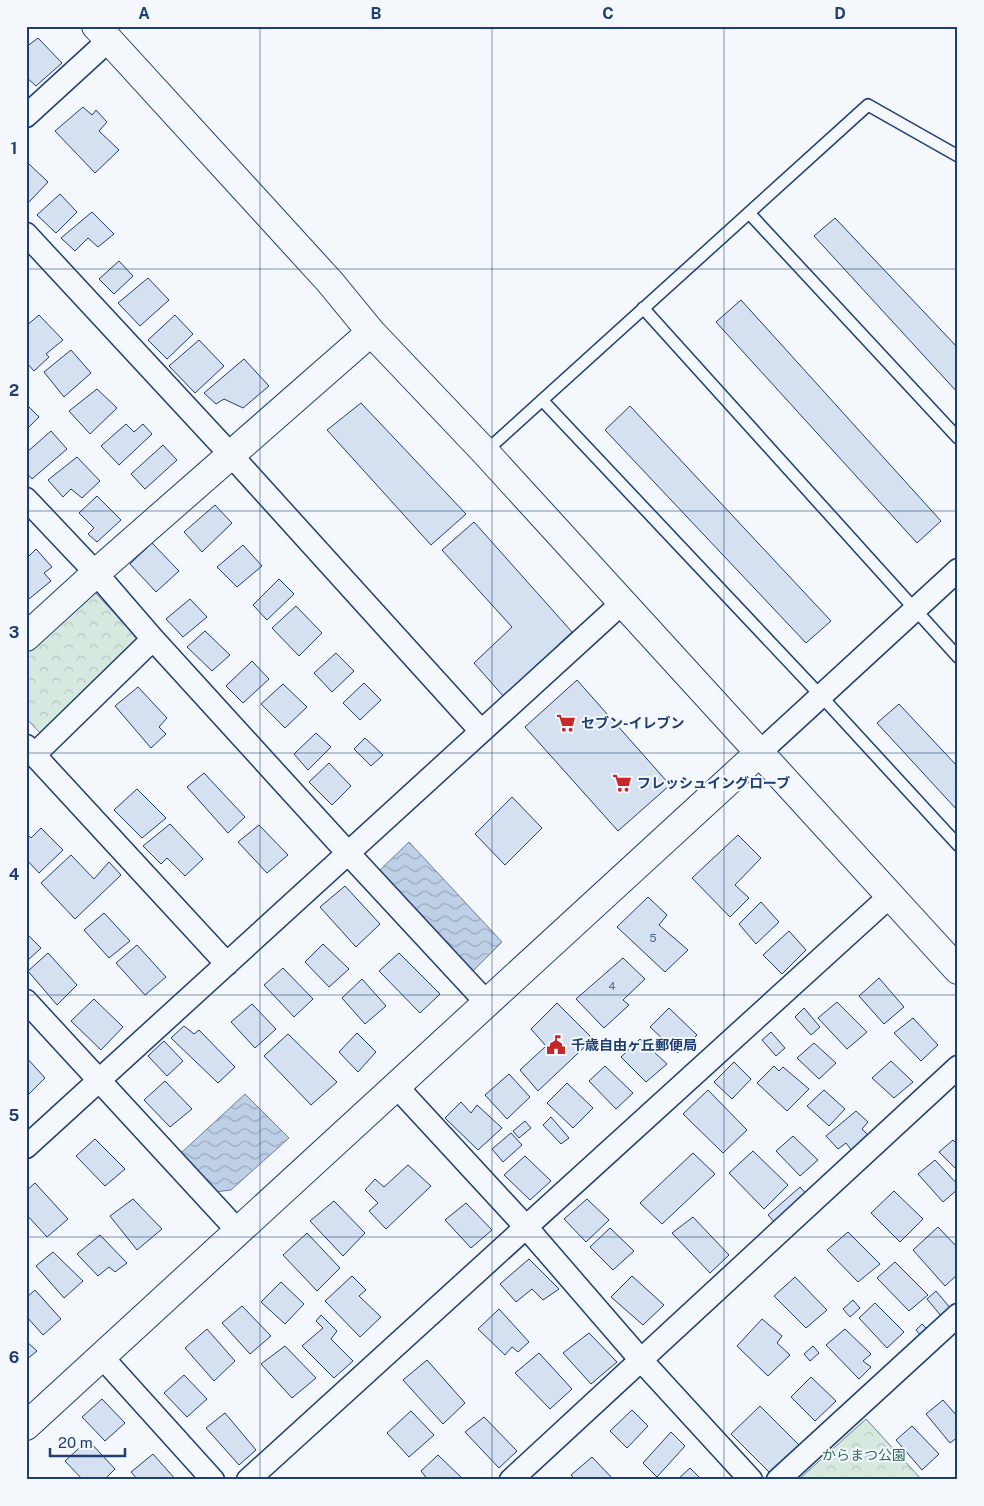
<svg xmlns="http://www.w3.org/2000/svg" width="984" height="1506" font-family="'Public Sans','Noto Sans JP',sans-serif">
<style>
.park{fill:url(#park-crowns);stroke:#687fa3}
.water{fill:url(#water-waves);stroke:#687fa3}
.building{fill:#d5e0f0;stroke:#1d3f73}
.lines{fill:none;stroke-linecap:round;stroke-linejoin:round}
.lane-casing{stroke:#1d3f73;stroke-width:14}
.street-casing{stroke:#1d3f73;stroke-width:25}
.secondary-casing{stroke:#1d3f73;stroke-width:30}
.lane{stroke:#f4f7fb;stroke-width:11}
.street{stroke:#f4f7fb;stroke-width:22}
.secondary{stroke:#f4f7fb;stroke-width:28}
.grid{fill:none;stroke:#1d3f73;stroke-width:1;stroke-opacity:0.55}
.labels{text-anchor:middle;dominant-baseline:central;stroke-width:4;stroke-linejoin:round;paint-order:stroke}
.number-label{font-size:11px;fill:#4b6792}
.poi-label{font-size:14px;font-weight:bold;fill:#1d3f73;stroke:#f4f7fb;text-anchor:start}
.park-label{font-size:14px;fill:#2c6c60;stroke:#f4f7fb}
.neatline{fill:none;stroke:#1d3f73;stroke-width:2}
.grid-label{font-size:16px;text-anchor:middle;font-weight:bold;fill:#1d3f73}
</style>
<defs>
<pattern id="park-crowns" width="20" height="18" patternUnits="userSpaceOnUse" patternTransform="scale(1.25)"><rect width="20" height="18" fill="#d7e8df"/><path d="M2 6a3 3 0 1 1 6 0M12 15a3 3 0 1 1 6 0" fill="none" stroke="#b8c8c3"/></pattern>
<pattern id="water-waves" width="16" height="10" patternUnits="userSpaceOnUse" patternTransform="scale(1.25)"><rect width="16" height="10" fill="#bed0e5"/><path d="M0 5q4-4 8 0t8 0" fill="none" stroke="#9aaabe"/></pattern>
</defs>
<rect width="100%" height="100%" fill="#f4f7fb"/>
<path class="park" d="M91 588 139 640 40 733 26 718V650Z
M866 1419 922 1480H798Z"/>
<path class="water" d="M409 842 502 942 473 971 380 870Z
M245 1094 289 1138 231 1190 215 1192 181 1153Z"/>
<path class="building" d="M38 38 62 63 36 86 26 77V47Z
M83 107 92 115 96 110 107 122 99 131 119 150 95 173 55 131Z
M29 164 48 182 29 202 26 199V166Z
M60 194 77 212 56 233 37 215Z
M92 212 114 234 98 247 88 238 75 251 61 238Z
M835 218 958 348V393L814 236Z
M119 261 133 276 114 294 99 279Z
M148 278 169 300 140 326 118 303Z
M741 300 941 521 917 543 716 322Z
M39 315 63 340 46 354 49 357 34 371 26 362V326Z
M175 315 193 334 167 359 148 340Z
M199 340 224 366 195 393 169 366Z
M71 350 91 373 64 397 44 372Z
M244 359 269 386 243 408 224 399 216 404 204 393Z
M97 389 117 408 90 434 69 411Z
M361 403 466 514 431 545 327 430Z
M26 404 39 417 26 430Z
M630 406 831 621 806 643 605 430Z
M126 424 134 432 143 424 152 434 119 465 101 446Z
M51 431 67 449 32 479 26 472V453Z
M163 445 177 460 145 489 131 474Z
M77 457 100 481 82 498 71 489 63 497 48 480Z
M97 496 121 520 97 542 88 534 94 528 79 513Z
M215 505 232 523 202 552 184 532Z
M474 522 572 632 504 697 474 663 512 627 442 550Z
M152 543 179 571 156 592 130 564Z
M243 545 262 566 237 587 217 567Z
M36 549 52 567 44 573 51 581 29 599 26 596V559Z
M279 579 294 594 267 620 253 605Z
M190 599 207 617 183 637 166 619Z
M296 606 322 633 299 656 272 628Z
M205 631 230 655 212 671 187 647Z
M336 653 354 671 332 692 314 673Z
M252 661 269 679 243 703 226 686Z
M577 680 670 785 618 831 525 727Z
M364 683 381 700 360 720 343 703Z
M283 684 307 707 285 728 261 704Z
M138 687 167 718 159 727 166 734 151 748 115 706Z
M899 704 958 767V811L877 723Z
M316 733 331 747 308 770 294 754Z
M365 738 383 755 371 766 354 749Z
M329 763 351 786 332 805 309 782Z
M204 773 245 817 228 833 187 787Z
M137 789 166 818 142 838 114 810Z
M512 797 542 828 505 865 475 834Z
M170 824 203 859 185 876 167 858 161 864 143 846Z
M259 825 288 855 267 873 238 842Z
M41 828 63 850 39 873 26 859V833L31 838Z
M738 835 761 858 735 885 749 898 730 917 692 878Z
M71 855 94 879 109 862 121 875 75 919 41 883Z
M345 886 380 924 356 947 320 907Z
M648 897 667 915 659 925 688 950 665 972 617 927Z
M761 902 779 922 756 944 739 924Z
M104 913 130 941 109 958 84 930Z
M789 931 806 950 782 974 763 955Z
M26 933 41 948 26 962Z
M323 944 349 969 329 987 305 962Z
M137 945 166 977 145 995 116 963Z
M48 953 77 985 57 1005 28 971Z
M399 953 440 994 420 1013 379 971Z
M623 958 645 979 623 1000 629 1005 604 1028 576 999Z
M283 968 313 999 294 1017 264 985Z
M879 978 904 1007 884 1024 859 996Z
M362 979 386 1006 365 1024 342 998Z
M94 999 123 1027 101 1050 71 1021Z
M837 1002 867 1032 847 1049 818 1018Z
M557 1003 593 1039 538 1091 520 1070 546 1046 531 1029Z
M252 1004 276 1029 255 1048 231 1022Z
M669 1008 697 1035 678 1053 650 1027Z
M804 1008 820 1027 811 1035 795 1017Z
M913 1018 938 1045 921 1061 894 1033Z
M184 1026 194 1034 199 1030 235 1067 218 1083 171 1038Z
M771 1032 785 1048 776 1056 762 1040Z
M357 1033 376 1052 358 1072 339 1052Z
M288 1034 337 1082 311 1105 264 1056Z
M640 1039 667 1064 646 1082 621 1057Z
M164 1041 183 1061 167 1076 148 1056Z
M814 1043 836 1063 819 1079 797 1058Z
M26 1057 45 1078 26 1097Z
M891 1061 913 1082 894 1098 872 1078Z
M734 1062 751 1079 732 1099 714 1082Z
M605 1066 633 1093 616 1109 589 1081Z
M774 1066 779 1071 783 1067 809 1089 787 1111 757 1083Z
M509 1074 530 1097 507 1119 485 1095Z
M165 1081 192 1109 170 1127 144 1100Z
M567 1083 593 1108 573 1128 547 1103Z
M708 1090 747 1130 723 1153 683 1114Z
M824 1090 845 1109 829 1126 807 1106Z
M461 1102 471 1113 477 1105 502 1128 478 1150 445 1118Z
M856 1111 868 1122 862 1129 869 1136 853 1152 846 1143 838 1149 826 1136Z
M551 1117 569 1138 561 1144 543 1125Z
M525 1121 531 1128 519 1138 513 1131Z
M511 1133 522 1145 503 1162 492 1149Z
M793 1136 818 1160 800 1176 776 1151Z
M95 1139 125 1169 105 1186 76 1156Z
M953 1140 958 1145V1171L939 1152Z
M753 1151 788 1185 764 1209 729 1173Z
M693 1153 715 1174 662 1224 640 1203Z
M525 1156 551 1181 530 1200 504 1175Z
M935 1160 958 1185V1189L943 1202 918 1174Z
M408 1165 431 1186 386 1229 369 1211 378 1203 365 1190 375 1179 384 1187Z
M35 1183 68 1219 47 1237 26 1214V1191Z
M800 1187 812 1200 780 1228 768 1215Z
M894 1191 923 1219 900 1242 871 1213Z
M133 1199 162 1229 137 1250 110 1216Z
M587 1199 609 1220 586 1242 564 1219Z
M334 1201 365 1233 343 1256 310 1221Z
M466 1203 492 1230 471 1248 445 1220Z
M693 1217 729 1255 710 1273 672 1233Z
M938 1227 958 1248V1274L945 1286 913 1250Z
M610 1228 634 1251 613 1270 590 1247Z
M848 1232 880 1264 858 1282 827 1250Z
M307 1233 340 1268 317 1291 283 1255Z
M100 1235 127 1263 115 1272 109 1267 98 1276 77 1254Z
M53 1252 83 1281 64 1298 36 1266Z
M529 1259 559 1289 543 1300 532 1289 516 1302 500 1284Z
M895 1262 928 1295 909 1311 877 1278Z
M352 1276 366 1290 359 1296 381 1317 360 1337 325 1301Z
M632 1276 664 1305 643 1325 611 1297Z
M795 1277 827 1310 806 1328 774 1296Z
M281 1282 304 1304 285 1324 261 1302Z
M35 1290 61 1319 43 1335 26 1316V1298Z
M936 1291 951 1309 942 1317 927 1299Z
M853 1300 860 1308 850 1317 843 1309Z
M875 1303 904 1332 887 1348 859 1318Z
M242 1306 271 1336 250 1354 222 1323Z
M499 1309 529 1342 518 1352 512 1347 505 1355 478 1329Z
M321 1315 337 1331 331 1339 353 1361 334 1378 302 1346 323 1328 316 1321Z
M762 1319 782 1336 777 1343 790 1355 768 1376 737 1346Z
M922 1324 928 1330 921 1336 916 1330Z
M207 1329 235 1361 214 1381 185 1348Z
M845 1329 871 1354 863 1361 871 1367 859 1379 826 1345Z
M589 1333 617 1362 591 1384 563 1353Z
M26 1341 37 1351 26 1360Z
M285 1346 316 1378 292 1398 261 1364Z
M813 1346 819 1353 810 1361 804 1354Z
M539 1353 572 1389 550 1409 515 1373Z
M427 1360 465 1403 443 1424 403 1380Z
M184 1375 207 1399 187 1417 164 1393Z
M811 1377 836 1401 815 1421 791 1397Z
M102 1399 125 1423 105 1441 82 1417Z
M943 1400 958 1417V1437L950 1443 926 1414Z
M760 1406 799 1445 769 1472 731 1434Z
M632 1410 648 1426 627 1448 610 1431Z
M411 1411 434 1435 409 1457 387 1433Z
M225 1413 256 1450 239 1465 206 1428Z
M484 1417 517 1451 499 1468 465 1432Z
M912 1426 939 1454 922 1470 896 1440Z
M671 1432 685 1446 657 1477 643 1463Z
M88 1440 115 1469 104 1480H83L65 1461Z
M153 1454 176 1480H138L131 1472Z
M438 1455 464 1480H428L421 1471Z
M592 1457 614 1480H575L571 1475Z
M690 1468 702 1480H677Z"/>
<g class="lines">
<g class="lane-casing">
<path id="lane" d="M749 213 958 438
M643 308 958 657
M542 400 821 696 958 845
M485 452 868 105 958 156"/>
</g>
<g class="street-casing">
<path id="street" d="M26 116 109 40
M26 234 231 455 481 731
M26 499 96 573 153 639 348 853 487 1003
M26 746 227 964
M759 753 958 570
M34 755 153 639
M26 1001 238 1231
M396 1086 526 1227 641 1360 751 1480
M26 1147 622 603
M102 1357 213 1480
M248 1480 890 896
M511 1480 958 1067
M778 1480 958 1315"/>
</g>
<g class="secondary-casing">
<path id="secondary" d="M96 26 330 282 371 332 485 452 958 970
M26 637 96 573 371 332
M26 1426 759 753"/>
</g>
<use href="#lane" class="lane"/>
<use href="#street" class="street"/>
<use href="#secondary" class="secondary"/>
</g>
<path class="grid" d="M260 26V1480M492 26V1480M724 26V1480M26 269H958M26 511H958M26 753H958M26 995H958M26 1237H958"/>
<defs>
<g id="supermarket-bare" transform="scale(1.5)"><path d="M-6-5.5h2.5l.6 2H6L4.5 2H-2.5L-4.4-4H-6ZM-1.5 3.2a1.3 1.3 0 1 0 .1 0ZM3 3.2a1.3 1.3 0 1 0 .1 0Z" fill="#c62828" stroke="#f4f7fb" stroke-width="2.5" paint-order="stroke"/></g>
<g id="civic-bare" transform="scale(1.5)"><path d="M-.6-6.5H3V-4.5H.6V-3L4-1V1h2V6H-6V1h2V-1L-.6-3ZM-1.2 2.5V6h2.4V2.5Z" fill="#c62828" stroke="#f4f7fb" stroke-width="2.5" paint-order="stroke"/></g>
</defs>
<g fill-rule="evenodd">
<use href="#supermarket-bare" x="566" y="723"/>
<use href="#supermarket-bare" x="622" y="783"/>
<use href="#civic-bare" x="556" y="1045"/>
</g>
<g class="labels">
<g class="number-label">
<text x="653" y="938">5</text>
<text x="612" y="986">4</text>
</g>
<g class="poi-label">
<text x="581" y="723">セブン-イレブン</text>
<text x="637" y="783">フレッシュイングローブ</text>
<text x="571" y="1045">千歳自由ヶ丘郵便局</text>
</g>
<g class="park-label">
<text x="864" y="1455">からまつ公園</text>
</g>
</g>
<rect width="984" height="1506" fill="none" stroke="#f4f7fb" stroke-width="55"/>
<path d="M50 1448v8h75v-8" fill="none" stroke="#1d3f73" stroke-width="2.5"/>
<text x="58" y="1448" font-size="15" fill="#1d3f73" stroke="#f4f7fb" stroke-width="4" paint-order="stroke">20 m</text>
<rect x="28" y="28" width="928" height="1450" class="neatline"/>
<g class="grid-label">
<text x="144" y="19">A</text>
<text x="376" y="19">B</text>
<text x="608" y="19">C</text>
<text x="840" y="19">D</text>
<text x="14" y="154">1</text>
<text x="14" y="396">2</text>
<text x="14" y="638">3</text>
<text x="14" y="880">4</text>
<text x="14" y="1121">5</text>
<text x="14" y="1363">6</text>
</g>
</svg>
